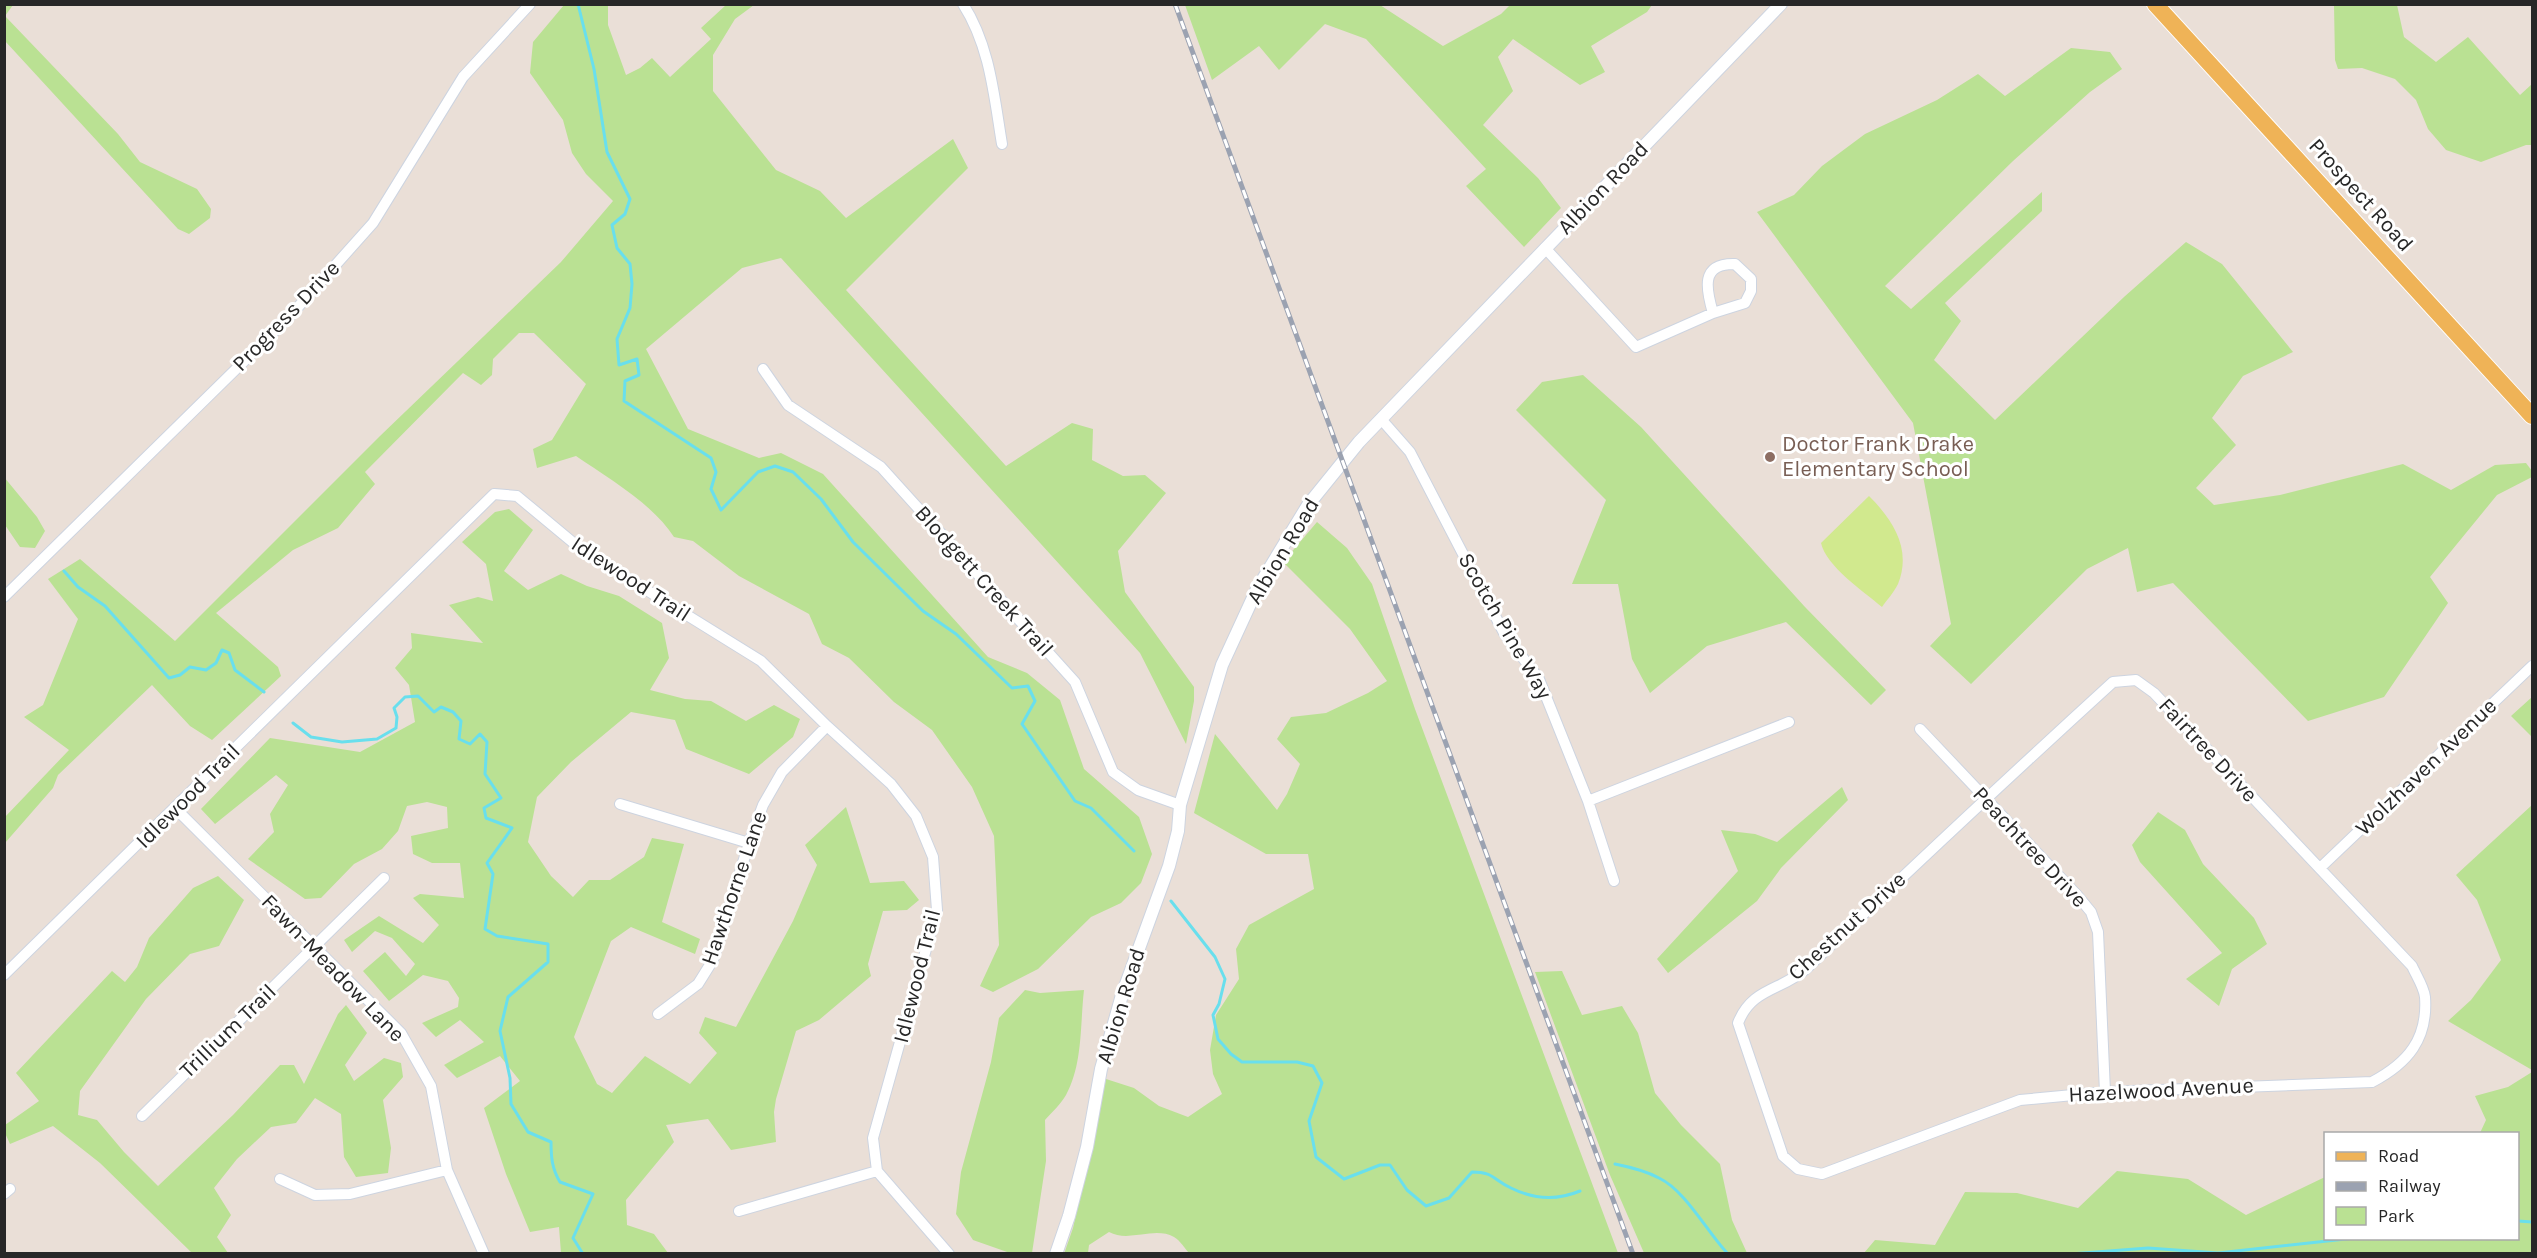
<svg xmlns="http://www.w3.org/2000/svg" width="2537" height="1258" font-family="Karla,sans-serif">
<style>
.green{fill:#bae193}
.pitch{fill:#d1e98e}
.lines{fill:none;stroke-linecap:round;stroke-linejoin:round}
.stream{stroke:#69dfed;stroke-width:3}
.minor-casing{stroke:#cdd4e0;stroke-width:12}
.tertiary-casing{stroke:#cdd4e0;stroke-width:14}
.primary-casing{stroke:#fff;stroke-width:18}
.minor{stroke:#fff;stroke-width:10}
.tertiary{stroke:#fff;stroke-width:12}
.primary{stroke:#efb357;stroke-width:16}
.rail-casing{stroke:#9ba2b1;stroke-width:5}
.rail{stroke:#fff;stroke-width:3;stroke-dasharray:9;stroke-linecap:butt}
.education-dot{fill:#8d6e63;stroke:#fff;stroke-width:2}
.labels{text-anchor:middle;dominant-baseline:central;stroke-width:6;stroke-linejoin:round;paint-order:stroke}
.street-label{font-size:22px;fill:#272727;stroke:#fff}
.education-label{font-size:22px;fill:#785e54;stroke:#fff;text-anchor:start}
</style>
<rect width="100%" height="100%" fill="#eadfd7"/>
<path class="green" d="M5 4 13 5 5 16 118 134 140 162 197 189 211 209 210 218 189 234 178 229 5 41Z
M564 5H608V25L626 75 640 68 652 58 670 77 711 39 701 28 726 5H754L735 19 713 55V91L776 170 820 191 846 218 953 139 968 168 846 290 1006 466 1072 423 1093 429 1092 460 1123 476 1145 475 1166 493 1118 551 1125 592 1194 687V701L1186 744 1140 653 781 258 742 268 646 349 688 429 759 458 781 453 823 474 988 657 1027 673 1060 700 1084 769 1139 817 1152 854 1141 883 1121 903 1091 917 1038 969 993 992 980 986 999 945 994 836 972 787 932 730 894 702 849 658 822 644 809 614 739 576 693 541 674 537C653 504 608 478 576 456L537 468 533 449 552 440 586 384 534 333H519L493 359 492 375 481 385 463 373 365 472 375 484 338 528 293 550 216 613 278 667 281 676 212 740 190 726 152 685 58 775 53 788 5 843V817L69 750 24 717 43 705 78 619 48 579 80 559 175 641 380 436 561 262 613 201 586 174 572 153 563 120 530 73 533 42Z
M1185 5H1380L1443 46 1501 14 1510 5H1652L1647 12 1591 46 1605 72 1580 85 1513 39 1498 57 1513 91 1483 125 1538 178 1561 208 1524 247 1466 186 1486 169 1366 39 1325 24 1279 70 1259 46 1212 80Z
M2334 5H2397L2404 37 2436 62 2468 37 2520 95 2532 84V145H2526L2481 162 2446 150 2428 129 2416 100 2395 79 2362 68 2338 69 2335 60Z
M2071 48 2110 52 2122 69 2090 92 2013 161 1885 286 1911 309 2042 192V211L1945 303 1961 321 1934 360 1995 420 2124 297 2186 242 2222 264 2293 352 2243 376 2212 418 2236 445 2196 488 2214 505 2280 495 2403 464 2451 490 2495 465 2526 463 2532 471V477L2497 495 2430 577 2448 603 2384 697 2308 721 2173 583 2137 592 2128 548 2087 569 1971 684 1930 646 1951 624 1913 423 1757 212 1794 195 1822 166 1865 134 1937 100 1978 74 2005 96Z
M1583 375 1641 427 1805 607 1886 690 1871 705 1786 622 1707 646 1650 693 1632 659 1618 584H1572L1606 500 1516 410 1542 382Z
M4 477 37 517 45 531 35 548 20 547 5 525Z
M509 509 533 530 504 571 528 590 561 574 587 586 619 596 662 623 669 658 650 690 685 699 711 701 746 721 774 705 800 719 793 737 749 774 686 749 675 720 631 712 571 762 537 797 528 842 551 876 573 897 589 880H610L644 857 652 838 684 844 662 922 700 939 695 954 631 927 611 941 574 1037 597 1084 612 1093 645 1056 690 1084 717 1053 699 1033 705 1017 736 1027 793 921 817 865 805 845 846 807 870 883 904 881 919 900 907 910 883 911 868 964 871 976 819 1020 796 1031 776 1099 774 1112 776 1142 731 1150 708 1119 666 1125 674 1142 626 1200 627 1225 654 1234 668 1253H561L559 1227 530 1232 506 1174 484 1108 520 1081 500 1056 457 1078 444 1065 484 1042 460 1020 436 1037 422 1023 458 1007 459 998 448 981 423 975 389 1001 363 971 385 952 406 976 415 964 392 938 375 931 352 952 344 940 379 916 423 943 439 925 413 898 420 894 464 898 460 863H432L413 854 411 836 448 828 447 807 427 802 407 806 398 831 382 849 354 864 321 898 305 899 248 859 274 832 270 814 288 785 276 775 215 824 201 809 270 738 360 752 415 722 409 685 395 668 412 648 411 633 483 643 449 605 478 597 493 601 486 564 462 542 495 512Z
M1317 522 1347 548 1372 584 1415 709 1618 1253 1190 1254C1185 1249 1180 1240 1174 1237 1154 1226 1129 1243 1109 1232L1089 1245 1088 1253 1064 1254 1073 1228 1106 1079 1134 1088 1159 1106 1188 1117 1222 1094 1213 1074 1210 1050 1216 1015 1239 979 1236 949 1249 925 1314 889 1308 854H1266L1194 813 1215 734 1277 810 1287 794 1300 764 1277 739 1291 717 1326 713 1368 693 1387 681 1350 629 1283 562Z
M2532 697V737L2511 716Z
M1842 787 1848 800 1781 868 1757 901 1668 973 1657 959 1738 871 1721 830 1755 834 1777 842Z
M2532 805V1070L2448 1021 2471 1000 2501 960 2477 900 2456 875Z
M2158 812 2185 830 2203 864 2254 918 2267 944 2232 969 2219 1006 2186 979 2222 953 2140 862 2132 845Z
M218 876 244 900 219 946 190 954 146 999 80 1091 78 1115 97 1120 124 1152 158 1186 233 1115 280 1065H294L304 1084 338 1014 346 1005 367 1033 345 1065 354 1081 384 1058 401 1063 403 1077 383 1100 391 1148 388 1173 356 1177 344 1157 341 1114 315 1098 296 1123 271 1127 237 1159 214 1188 231 1215 217 1237 228 1253H192L100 1163 53 1126 10 1144 5 1133V1125L39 1101 16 1073 112 971 125 982 137 967 149 938 193 888Z
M1562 971 1582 1015 1622 1006 1638 1033 1655 1093 1681 1125 1720 1164 1732 1220 1747 1253H1644L1610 1175 1535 972Z
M1025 990 1040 993 1084 990C1080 1024 1083 1064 1066 1095 1061 1104 1052 1112 1045 1120L1046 1161 1032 1253H1010L973 1240 956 1214 961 1172 991 1062 999 1018Z
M2532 1072V1253H1864L1875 1240 1935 1245 1965 1192 2017 1193 2078 1208 2117 1171 2188 1179 2246 1215 2325 1177 2326 1238H2518V1134L2480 1133 2486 1120 2475 1096 2508 1087Z"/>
<path class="pitch" d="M1869 496C1893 520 1912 549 1898 584 1894 592 1887 600 1882 607 1863 591 1826 566 1821 543Z"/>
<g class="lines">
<path class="stream" d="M578 4 594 69 607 152 630 199 625 214 612 225 617 248 630 264 632 284 630 308 617 339 619 365 637 359 639 375 625 381 624 401 711 458 716 472 711 489 721 510 758 472 775 466 793 472 821 499 853 542 923 611 956 634 1012 688 1028 686 1035 701 1022 724 1075 801 1091 808 1134 851
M64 571 78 587 105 606 169 678 180 675 190 667 206 670 216 663 222 650 229 653 235 670 264 692
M293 723 311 737 342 742 377 739 396 728 397 717 394 708 405 697 418 696 434 712 441 707 453 712 461 721 459 739 470 744 480 734 487 742 485 774 501 798 484 808 486 818 512 828 487 863 493 874 485 929 497 936 548 944V962L508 997 500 1031 510 1078 511 1104 528 1132 551 1142C551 1157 552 1169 560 1182L593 1194 573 1238 583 1254
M1171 901 1215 957 1225 979 1219 1004 1213 1015 1218 1039 1231 1054 1242 1062H1297L1313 1066 1322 1083 1309 1121 1316 1157 1344 1179 1380 1165H1390L1407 1190 1426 1206 1449 1198 1472 1172C1494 1172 1493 1180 1511 1188 1533 1199 1556 1201 1580 1191
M1615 1164C1630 1167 1646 1171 1659 1178 1686 1191 1707 1232 1728 1254
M2518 1221 2532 1222
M2070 1254 2148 1248 2218 1253 2355 1238"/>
<g class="minor-casing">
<path id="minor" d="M963 4C990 46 994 96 1002 144
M1545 248 1636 347 1713 313 1745 303 1751 291V279L1735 264C1700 263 1706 289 1713 313
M763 369 788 405 881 467 1075 682 1113 772 1138 790 1180 805
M1381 419 1410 452 1504 633 1539 679 1588 801 1614 881
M4 597 290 316 373 223 463 77 530 4
M2136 680 2154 693 2412 966C2416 975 2424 987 2425 997 2428 1039 2408 1063 2372 1082L2105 1092 2020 1100 1822 1174 1798 1169 1783 1156 1738 1023C1752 987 1782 991 1807 968 1908 871 2010 776 2113 682Z
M1920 729 2077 895 2091 912 2098 932 2105 1092
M1588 801 1789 722
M620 804 749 843
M175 808 401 1033 431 1086 447 1170 484 1254
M2320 868 2532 666
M4 975 494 494 517 496 582 550 761 661 827 726 891 784 916 816 933 857 937 910 873 1138 877 1171 949 1254
M658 1014 698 984 713 960 749 843 763 805 782 772 827 726
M142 1116 384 878
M280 1179 315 1195 350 1194 447 1170
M4 1194 10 1189
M739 1211 877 1171"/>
</g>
<g class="tertiary-casing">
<path id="tertiary" d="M1056 1254 1069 1216 1087 1147 1101 1069 1122 995 1169 866 1178 831 1180 805 1222 665 1257 589 1308 505 1359 442 1781 4"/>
</g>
<g class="primary-casing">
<path id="primary" d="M2155 4 2532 416"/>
</g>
<use href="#minor" class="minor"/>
<use href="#tertiary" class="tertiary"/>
<use href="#primary" class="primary"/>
<g class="rail-casing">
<path id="rail" d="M1175 4 1633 1254"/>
</g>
<use href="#rail" class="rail"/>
</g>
<circle class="education-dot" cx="1770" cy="457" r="6"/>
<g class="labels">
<g class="street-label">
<text transform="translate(1603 188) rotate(-46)">Albion Road</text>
<text transform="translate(2361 195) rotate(48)">Prospect Road</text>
<text transform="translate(286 316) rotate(-46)">Progress Drive</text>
<text transform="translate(1283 551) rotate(-59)">Albion Road</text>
<text transform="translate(631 579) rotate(33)">Idlewood Trail</text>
<text transform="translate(984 581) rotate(48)">Blodgett Creek Trail</text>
<text transform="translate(1505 626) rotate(60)">Scotch Pine Way</text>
<text transform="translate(2208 750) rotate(47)">Fairtree Drive</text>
<text transform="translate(2426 767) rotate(-44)">Wolzhaven Avenue</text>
<text transform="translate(188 796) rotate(-45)">Idlewood Trail</text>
<text transform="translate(2030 847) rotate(47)">Peachtree Drive</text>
<text transform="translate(734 888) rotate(-71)">Hawthorne Lane</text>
<text transform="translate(1847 926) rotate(-42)">Chestnut Drive</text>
<text transform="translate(333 968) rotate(46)">Fawn-Meadow Lane</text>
<text transform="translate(917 976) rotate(-76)">Idlewood Trail</text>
<text transform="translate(1121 1006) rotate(-73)">Albion Road</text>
<text transform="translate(228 1031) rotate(-44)">Trillium Trail</text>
<text transform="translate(2161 1090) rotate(-3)">Hazelwood Avenue</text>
</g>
<g class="education-label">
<text x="1782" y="444">Doctor Frank Drake<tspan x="1782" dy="25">Elementary School</tspan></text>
</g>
</g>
<rect width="2537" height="1258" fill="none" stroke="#272727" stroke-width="12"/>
<rect x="2324" y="1132" width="195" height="108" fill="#ffffff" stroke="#a9a9a9" stroke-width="1.5"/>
<rect x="2336" y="1152" width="30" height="9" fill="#efb357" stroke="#a9a9a9" stroke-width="1.5"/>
<text x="2378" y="1162" font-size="18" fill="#272727">Road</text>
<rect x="2336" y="1182" width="30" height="9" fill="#9ba2b1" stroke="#a9a9a9" stroke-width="1.5"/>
<text x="2378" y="1192" font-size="18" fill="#272727">Railway</text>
<rect x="2336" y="1207" width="30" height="18" fill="#bae193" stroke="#a9a9a9" stroke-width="1.5"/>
<text x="2378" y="1222" font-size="18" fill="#272727">Park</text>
</svg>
